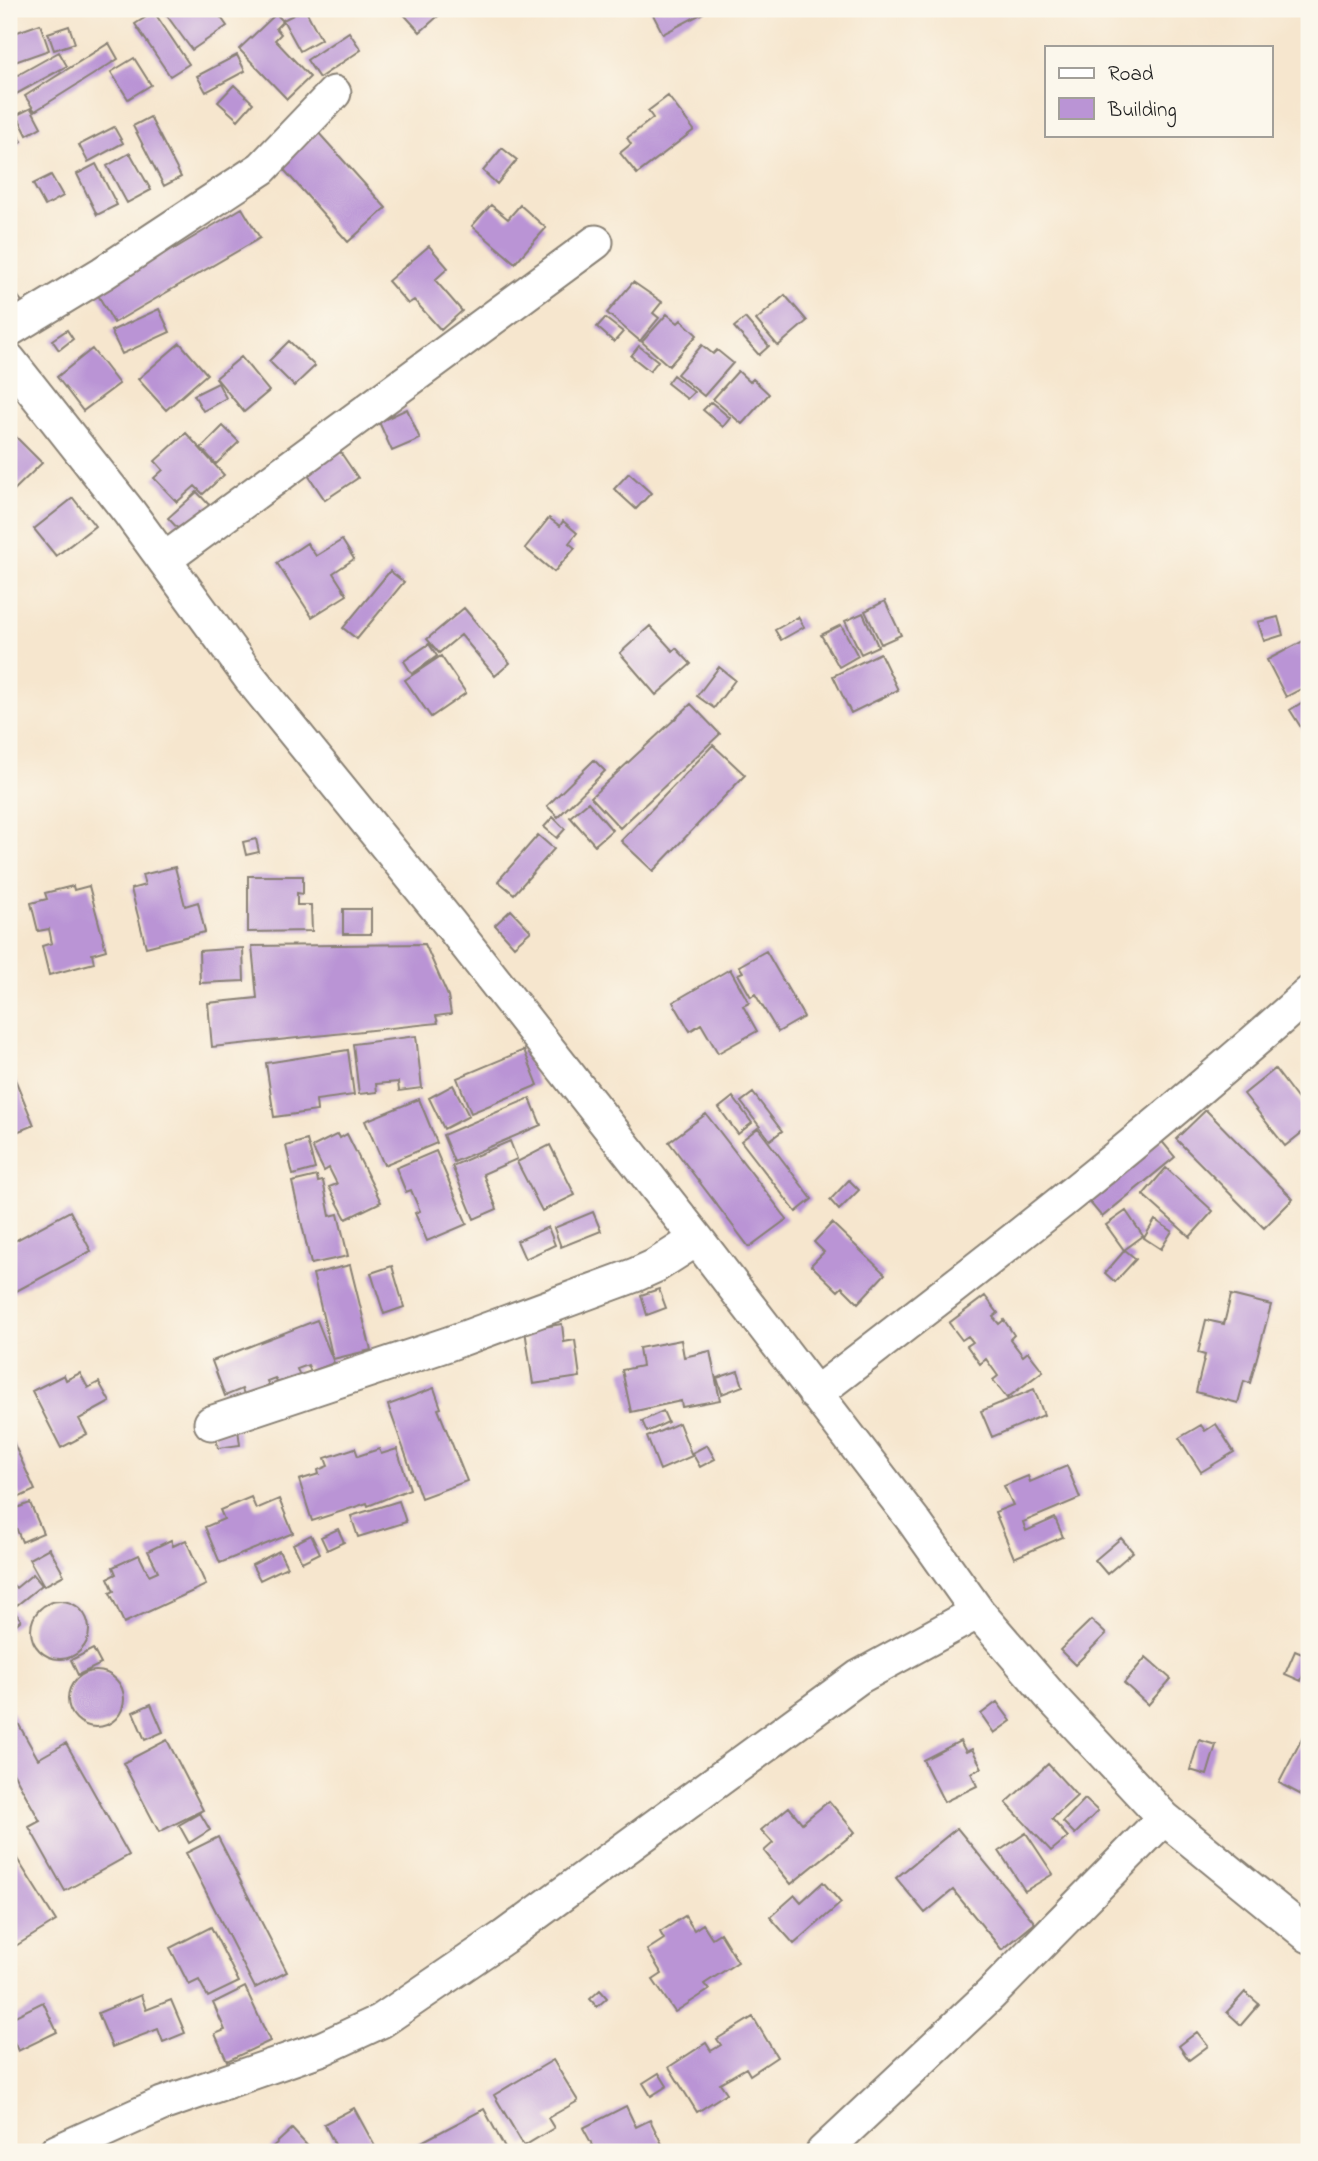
<svg xmlns="http://www.w3.org/2000/svg" width="1318" height="2161" font-family="'Indie Flower',sans-serif">
<style>
.building{fill:#ba94d5}
.lines{fill:none;stroke-linecap:round;stroke-linejoin:round}
.street-casing{stroke:#898175;stroke-width:37}
.street{stroke:#fff;stroke-width:33}
</style>
<rect width="100%" height="100%" fill="#fbf7ec"/>
<filter id="ink" filterUnits="userSpaceOnUse"><feTurbulence type="fractalNoise" baseFrequency=".0143" numOctaves="2"/><feDisplacementMap in="SourceGraphic" scale="14" xChannelSelector="R" yChannelSelector="G"/><feConvolveMatrix kernelMatrix="1 2 1 2 8 2 1 2 1" color-interpolation-filters="sRGB"/></filter>
<filter id="wash" filterUnits="userSpaceOnUse"><feTurbulence type="fractalNoise" baseFrequency=".00686" numOctaves="4" result="noise"/><feDisplacementMap in="SourceGraphic" scale="28" xChannelSelector="R" yChannelSelector="G"/><feGaussianBlur stdDeviation="1.57" result="paint"/><feColorMatrix in="noise" values="0 0 0 0 0 0 0 0 0 0 0 0 0 0 0 0 0 1.4 0 .05"/><feComposite in="paint" operator="in"/></filter>
<g filter="url(#wash)">
<rect width="100%" height="100%" fill="#f6e6ce"/>
<g id="blocks">
<path class="building" d="M162 9H215L227 26 192 50Z
M305 9 321 39 300 51 283 20Z
M399 9H446L420 32Z
M650 9H704L705 12 663 34Z
M154 12 189 64 170 76 135 24Z
M276 14 283 21 276 28 281 34 275 40 310 77 287 99 239 49Z
M40 24 49 50 9 64V35Z
M69 26 75 43 54 50 48 33Z
M349 32 361 50 319 78 307 60Z
M109 43 118 59 35 111 25 96Z
M59 52 67 66 9 98V80Z
M237 55 245 71 206 92 197 76Z
M134 58 151 85 128 99 111 72Z
M234 85 253 103 238 120 218 102Z
M668 96 694 130 637 174 620 153 631 144 627 138 653 118 648 111Z
M31 108 41 127 27 135 17 115Z
M150 117 181 177 164 186 133 126Z
M9 124 22 141 9 151Z
M114 127 123 143 88 162 79 145Z
M317 131 386 208 348 242 279 164Z
M502 148 517 160 497 184 483 171Z
M130 153 151 190 127 203 107 166Z
M96 164 117 205 97 215 77 174Z
M51 175 63 196 45 206 33 184Z
M491 205 508 219 520 205 546 228 515 263 472 226Z
M242 208 260 238 114 323 94 288 170 243 174 249Z
M429 246 448 268 435 280 462 311 441 330 414 300 408 304 388 281Z
M633 282 662 302 653 313 659 318 640 341 607 313Z
M9 284 23 303 9 314Z
M785 295 807 321 778 346 756 320Z
M159 309 170 332 122 354 111 331Z
M667 314 678 323 681 320 697 335 669 366 642 342Z
M605 318 623 332 614 342 597 327Z
M745 318 769 346 759 355 734 327Z
M67 330 73 339 59 350 52 340Z
M289 341 315 366 294 386 269 361Z
M180 343 207 374 166 410 138 379Z
M702 345 713 354 717 350 733 363 704 396 677 374Z
M639 346 658 361 650 371 631 356Z
M92 349 119 384 83 411 57 377Z
M241 357 269 391 244 412 216 378Z
M738 371 750 382 753 379 769 394 742 424 713 399Z
M673 375 694 392 687 399 667 383Z
M218 383 226 398 203 411 194 395Z
M711 402 730 418 723 427 703 410Z
M407 409 420 439 392 451 379 422Z
M223 426 239 442 216 464 201 448Z
M9 430 42 463 11 493 9 491Z
M186 433 224 475 203 494 195 486 177 502 154 478 163 470 155 461Z
M339 450 358 478 325 500 306 472Z
M629 473 651 493 636 509 614 489Z
M197 492 212 508 183 534 168 518Z
M73 498 95 526 56 556 34 529Z
M549 518 560 526 563 521 577 533 569 543 575 548 554 572 525 548Z
M342 540 354 559 333 573 347 595 312 617 277 563 307 543 316 556Z
M390 571 404 582 357 639 343 628Z
M885 601 901 635 881 644 865 611Z
M464 608 510 663 495 676 461 635 439 653 427 639Z
M863 613 878 646 861 654 845 621Z
M798 617 804 627 781 640 775 630Z
M1278 617 1283 635 1264 641 1258 622Z
M841 625 858 656 839 667 821 635Z
M650 626 673 651 676 648 691 664 656 695 620 653Z
M1305 640 1309 648V685L1286 697 1267 660Z
M429 644 437 656 412 674 404 661Z
M880 653 898 690 851 713 833 676Z
M441 656 466 693 431 717 405 680Z
M719 667 735 680 714 708 697 696Z
M1309 698V740L1290 710Z
M691 704 720 734 620 828 591 797Z
M713 745 745 775 653 871 621 841Z
M594 760 605 771 558 817 547 806Z
M588 802 612 830 595 845 570 817Z
M553 817 565 829 557 838 544 827Z
M538 835 554 849 514 894 498 881Z
M256 839 259 852 246 855 243 842Z
M175 867 185 906 198 902 205 932 146 947 131 889 145 885 142 875Z
M248 876H303V894L297 893V905H311L312 931 248 932Z
M73 886 74 890 89 886 106 950 92 954 94 963 49 975 42 946 52 943 49 929 38 931 31 903 47 899 45 893Z
M343 909H371V934H343Z
M511 910 531 931 514 946 495 925Z
M425 944 448 996 451 1014 436 1016 438 1023 212 1047 208 1003 257 998 252 946Z
M243 948 244 981 200 983 199 951Z
M766 951 804 1017 778 1032 755 994 751 997 738 974 743 972 739 966Z
M730 969 749 1003 743 1006 757 1031 718 1053 701 1024 690 1031 673 1002Z
M416 1036 422 1088 399 1091 398 1082 376 1084 377 1092 359 1094 353 1044Z
M348 1050 354 1095 316 1100 317 1111 274 1117 266 1063Z
M524 1050 538 1085 471 1113 457 1078Z
M1275 1069 1309 1114V1127L1285 1146 1244 1094Z
M12 1072 34 1125 9 1135V1074Z
M453 1085 469 1116 444 1129 429 1098Z
M753 1093 782 1131 770 1140 741 1102Z
M733 1097 752 1123 738 1134 719 1108Z
M530 1098 541 1125 454 1162 443 1135Z
M419 1099 437 1143 384 1165 365 1121Z
M1206 1110 1293 1199 1264 1228 1176 1139Z
M706 1114 787 1219 749 1247 669 1142Z
M758 1128 812 1199 796 1212 741 1141Z
M338 1134 340 1138 347 1134 381 1202 346 1219 329 1187 337 1184 329 1168 324 1171 312 1147Z
M1160 1139 1175 1157 1102 1217 1087 1199Z
M307 1140 315 1169 293 1175 286 1146Z
M510 1141 517 1159 483 1174 497 1209 474 1219 452 1166Z
M550 1145 575 1195 542 1211 517 1162Z
M436 1151 467 1224 427 1241 415 1213 420 1211 411 1190 406 1192 396 1168Z
M1166 1168 1213 1211 1190 1237 1143 1195Z
M317 1176 318 1182 323 1181 330 1216 338 1214 348 1256 311 1264 292 1182Z
M849 1180 859 1190 839 1210 830 1200Z
M70 1211 91 1251 9 1295V1244Z
M1126 1211 1143 1236 1124 1250 1106 1225Z
M593 1212 601 1231 561 1247 554 1228Z
M1155 1220 1172 1231 1161 1249 1144 1238Z
M832 1223 885 1274 858 1303 842 1287 838 1291 811 1265 824 1252 814 1242Z
M548 1227 555 1245 525 1259 517 1241Z
M1125 1250 1136 1259 1115 1282 1105 1273Z
M350 1265 371 1350 333 1359 313 1274Z
M392 1266 404 1307 384 1314 371 1273Z
M659 1289 666 1308 647 1315 641 1295Z
M1231 1295 1271 1305 1250 1383 1244 1381 1238 1403 1196 1392 1205 1355 1198 1353 1206 1320 1224 1324Z
M985 1296 998 1313 993 1317 999 1324 1004 1320 1014 1335 1010 1339 1023 1356 1028 1352 1043 1371 1007 1398 993 1380 998 1376 986 1359 980 1364 967 1346 973 1342 968 1336 962 1340 949 1323Z
M317 1320 334 1363 311 1372 308 1365 297 1369 300 1376 278 1384 275 1378 267 1381 270 1388 245 1397 242 1389 225 1396 212 1361Z
M562 1324 564 1342 575 1340 580 1377 533 1384 525 1330Z
M681 1340 684 1357 710 1351 720 1400 682 1407 681 1401 631 1412 622 1370 642 1366 639 1348Z
M738 1371 743 1386 722 1394 717 1378Z
M80 1373 88 1388 99 1382 110 1402 79 1419 87 1434 61 1448 32 1391 64 1375 66 1380Z
M434 1388 441 1408 438 1409 467 1481 421 1498 388 1405Z
M1034 1389 1044 1415 992 1437 981 1411Z
M663 1411 668 1422 647 1432 642 1421Z
M679 1423 692 1456 660 1470 647 1437Z
M1216 1424 1234 1452 1201 1472 1179 1438 1201 1425 1205 1431Z
M238 1429 240 1445 218 1448 215 1432Z
M9 1433 35 1490 20 1497 9 1472Z
M707 1445 715 1459 700 1467 692 1453Z
M355 1448 358 1456 379 1449 381 1454 397 1449 410 1489 368 1506 367 1503 312 1521 299 1480 319 1474 318 1470 328 1466 325 1458Z
M1067 1466 1080 1498 1023 1522 1026 1531 1055 1518 1063 1537 1014 1558 995 1512 1013 1505 1004 1486 1028 1476 1030 1482Z
M251 1497 256 1509 279 1499 293 1533 220 1563 205 1527 224 1519 220 1510Z
M399 1501 406 1522 358 1537 351 1516Z
M30 1503 43 1533 22 1542 9 1511Z
M338 1529 344 1542 327 1550 321 1537Z
M311 1535 320 1553 302 1562 293 1544Z
M1121 1538 1133 1552 1107 1574 1095 1560Z
M171 1540 173 1546 186 1540 206 1585 124 1623 110 1593 114 1591 108 1578 116 1574 113 1567 139 1555 149 1575 158 1571 148 1551Z
M49 1548 64 1575 44 1586 29 1559Z
M279 1551 287 1567 260 1580 252 1565Z
M33 1574 42 1585 17 1605 9 1594V1587L12 1584 16 1588Z
M31 1630a29 29 0 1 1 58 0a29 29 0 1 1-58 0Z
M9 1605 21 1620 9 1630Z
M1091 1620 1106 1634 1075 1665 1060 1650Z
M93 1649 101 1664 78 1675 71 1660Z
M1295 1651 1309 1657 1301 1681 1285 1674Z
M1146 1657 1171 1679 1148 1705 1124 1683Z
M68 1699a28 28 0 1 1 56 0a28 28 0 1 1-56 0Z
M997 1702 1011 1721 994 1733 981 1714Z
M151 1704 163 1732 145 1740 133 1712Z
M9 1707 38 1759 66 1743 129 1855 65 1891 29 1827 40 1821 9 1765Z
M1309 1725V1799L1279 1783Z
M167 1740 203 1810 159 1832 123 1763Z
M1199 1740 1216 1745 1207 1775 1190 1770Z
M960 1741 966 1752 972 1749 982 1768 971 1773 977 1786 944 1802 923 1760Z
M1048 1764 1077 1796 1052 1819 1068 1837 1051 1851 1006 1803Z
M1085 1799 1098 1811 1075 1834 1063 1822Z
M829 1801 855 1832 791 1884 764 1851 773 1843 761 1830 789 1807 802 1823Z
M200 1813 210 1830 189 1843 179 1825Z
M957 1828 1035 1923 1002 1950 953 1890 925 1913 896 1878Z
M1026 1833 1053 1874 1025 1891 999 1851Z
M218 1837 287 1972 255 1988 186 1853Z
M9 1846 56 1921 14 1947 9 1939Z
M823 1882 841 1903 794 1944 770 1917 795 1895 801 1902Z
M685 1916 694 1930 703 1924 712 1938 720 1933 738 1962 704 1984 709 1990 675 2012 653 1980 662 1974 647 1950 664 1939 660 1932Z
M211 1927 239 1982 208 1997 199 1980 189 1985 170 1948Z
M245 1987 270 2041 227 2061 215 2034 225 2030 213 2003Z
M600 1990 607 1998 597 2007 590 1999Z
M1245 1992 1259 2004 1241 2025 1227 2012Z
M141 1995 146 2010 171 2000 185 2033 163 2042 158 2029 112 2047 98 2013Z
M43 2002 57 2032 18 2051 9 2031V2019Z
M753 2017 777 2057 750 2075 746 2068 720 2083 727 2093 697 2112 669 2067 706 2043 711 2051 721 2045 717 2039Z
M1197 2032 1208 2046 1189 2060 1179 2046Z
M553 2060 578 2101 548 2118 554 2128 524 2146 494 2095Z
M659 2073 667 2086 651 2096 643 2083Z
M626 2106 636 2127 650 2120 665 2150 660 2152H586L594 2148 583 2128Z
M354 2108 378 2152H339L324 2124Z
M484 2109 507 2152H415L412 2147Z
M292 2129 313 2152H267Z"/>
</g>
</g>
<g filter="url(#ink)">
<use href="#blocks" fill-opacity="0" stroke="#898175" stroke-width="2"/>
<g class="lines">
<g class="street-casing">
<path id="street" d="M9 330 103 273 262 168 334 93
M9 360 129 512 251 679 450 924 697 1239 913 1520 978 1612 1053 1699 1164 1818 1309 1936
M164 560 596 242
M815 1394C983 1265 1151 1135 1309 993
M211 1423 448 1344 635 1275 655 1266 697 1239
M56 2152 162 2104 323 2048 381 2021 504 1937 859 1677 978 1612
M823 2152 990 1995 1164 1818"/>
</g>
<use href="#street" class="street"/>
</g>
</g>
<rect width="1318" height="2161" fill="none" stroke="#fbf7ec" stroke-width="35"/>
<rect x="1045" y="46" width="228" height="91" fill="#fbf7ec" stroke="#a29f99" stroke-width="2"/>
<rect x="1059" y="68" width="35" height="10" fill="#ffffff" stroke="#a29f99" stroke-width="2"/>
<text x="1108" y="80" font-size="21" fill="#1c1c1c">Road</text>
<rect x="1059" y="98" width="35" height="21" fill="#ba94d5" stroke="#a29f99" stroke-width="2"/>
<text x="1108" y="116" font-size="21" fill="#1c1c1c">Building</text>
</svg>
